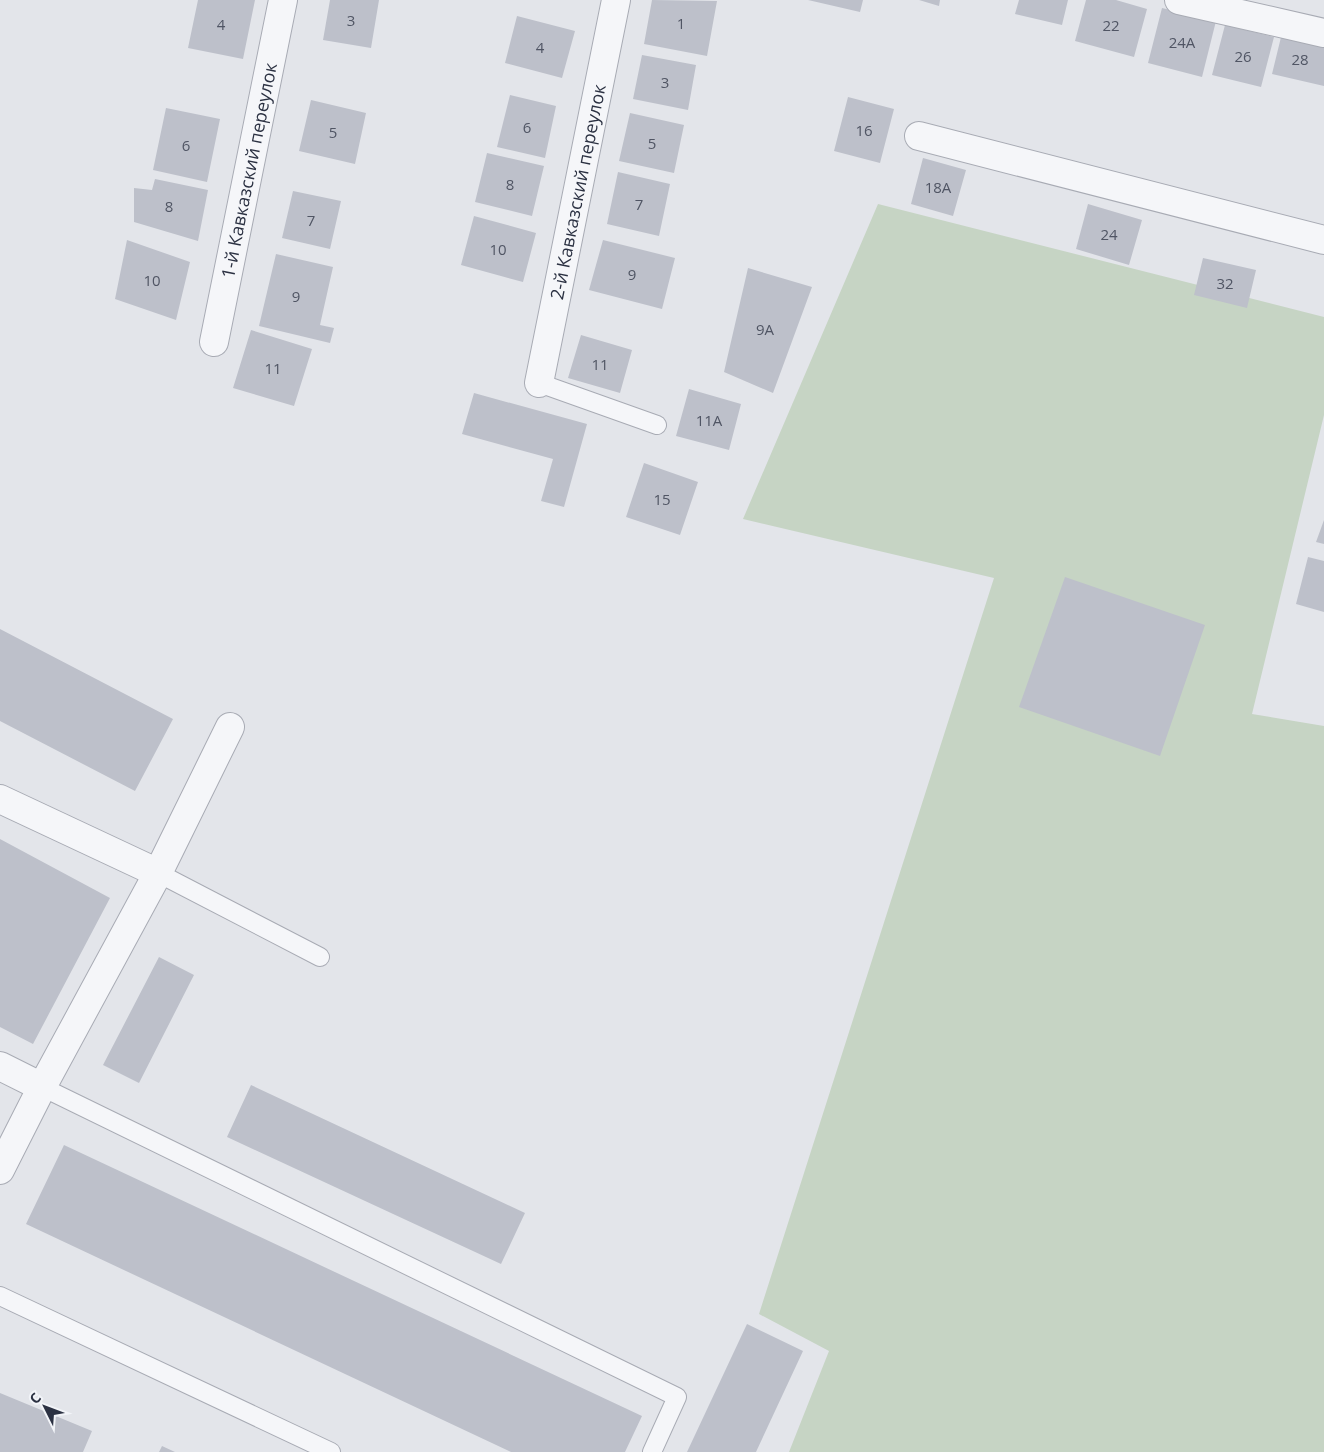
<svg xmlns="http://www.w3.org/2000/svg" width="1324" height="1452" font-family="'Open Sans',sans-serif">
<style>
.green{fill:#c6d4c4}
.building{fill:#bdc0ca}
.lines{fill:none;stroke-linecap:round;stroke-linejoin:round}
.lane-casing{stroke:#a8abb4;stroke-width:20}
.street-casing{stroke:#a8abb4;stroke-width:30}
.lane{stroke:#f5f6f9;stroke-width:18}
.street{stroke:#f5f6f9;stroke-width:28}
.labels{text-anchor:middle;dominant-baseline:central;stroke-width:4;stroke-linejoin:round;paint-order:stroke}
.number-label{font-size:15px;fill:#505564}
.street-label{font-size:18px;fill:#2b3142;stroke:#f2f4f8}
</style>
<rect width="100%" height="100%" fill="#e3e5ea"/>
<path class="green" d="M878 204 1324 317V415L1252 714 1324 726V1452H789L829 1351 759 1314 994 578 743 519Z"/>
<path class="building" d="M198 0H255L243 59 188 48Z
M330 0H379L371 48 323 40Z
M652 0 717 1 707 56 644 44Z
M808 0H863L860 12Z
M919 0H940L939 6Z
M1019 0H1068L1062 25 1015 14Z
M1086 0H1116L1147 9 1134 57 1075 41Z
M1162 8 1216 21 1202 77 1148 63Z
M517 16 575 31 562 78 505 63Z
M1225 25 1274 37 1261 87 1212 75Z
M1282 33 1324 43V86L1272 74Z
M642 55 696 65 688 110 633 99Z
M510 95 556 106 545 158 497 147Z
M848 97 894 109 880 163 834 151Z
M311 100 366 113 355 164 299 151Z
M166 108 220 119 207 182 153 170Z
M630 113 684 125 674 173 619 161Z
M487 153 544 166 532 216 475 202Z
M923 158 966 170 953 216 911 204Z
M618 172 670 184 659 236 607 224Z
M155 179 208 190 198 241 134 222V188L152 190Z
M293 191 341 201 330 249 282 238Z
M1088 204 1142 220 1129 265 1076 249Z
M474 216 536 233 523 282 461 265Z
M127 240 190 262 176 320 115 299Z
M603 240 675 258 662 309 589 290Z
M276 254 333 267 320 325 334 328 330 343 259 326Z
M1203 258 1256 270 1247 308 1194 295Z
M748 268 812 287 773 393 724 372Z
M251 330 312 349 294 406 233 388Z
M581 335 632 350 620 393 568 378Z
M689 389 741 404 729 450 676 436Z
M474 393 587 424 564 507 541 501 553 459 462 434Z
M644 463 698 482 680 535 626 517Z
M1324 520V544L1316 542Z
M1308 557 1324 561V612L1296 604Z
M1065 577 1205 625 1160 756 1019 707Z
M0 629 173 719 135 791 0 721Z
M0 839 110 898 33 1044 0 1027Z
M159 957 194 975 139 1083 103 1065Z
M251 1085 525 1213 501 1264 227 1137Z
M64 1145 642 1416 625 1452H511L26 1224Z
M747 1324 803 1351 756 1452H687Z
M0 1393 92 1431 83 1452H0Z
M162 1446 175 1452H159Z"/>
<g class="lines">
<g class="lane-casing">
<path id="lane" d="M539 383 657 425
M158 873 320 957
M42 1087 677 1397 652 1452
M0 1296 331 1452"/>
</g>
<g class="street-casing">
<g id="street">
<path d="M1179 0 1324 33"/>
<path d="M919 136 1324 240"/>
<path id="s1" d="M214 342 283 0"/>
<path id="s2" d="M539 383 616 0"/>
<path d="M0 799 158 873"/>
<path d="M0 1066 42 1087"/>
<path d="M0 1170 42 1087 158 873 230 727"/>
</g>
</g>
<use href="#lane" class="lane"/>
<use href="#street" class="street"/>
</g>
<g class="labels">
<g class="number-label">
<text x="351" y="20">3</text>
<text x="681" y="23">1</text>
<text x="221" y="24">4</text>
<text x="1111" y="25">22</text>
<text x="1182" y="42">24А</text>
<text x="540" y="47">4</text>
<text x="1243" y="56">26</text>
<text x="1300" y="59">28</text>
<text x="665" y="82">3</text>
<text x="527" y="127">6</text>
<text x="864" y="130">16</text>
<text x="333" y="132">5</text>
<text x="652" y="143">5</text>
<text x="186" y="145">6</text>
<text x="510" y="184">8</text>
<text x="938" y="187">18А</text>
<text x="639" y="204">7</text>
<text x="169" y="206">8</text>
<text x="311" y="220">7</text>
<text x="1109" y="234">24</text>
<text x="498" y="249">10</text>
<text x="632" y="274">9</text>
<text x="152" y="280">10</text>
<text x="1225" y="283">32</text>
<text x="296" y="296">9</text>
<text x="765" y="329">9А</text>
<text x="600" y="364">11</text>
<text x="273" y="368">11</text>
<text x="709" y="420">11А</text>
<text x="662" y="499">15</text>
</g>
<g class="street-label">
<text stroke="none"><textPath href="#s1" startOffset="175">1-й Кавказский переулок</textPath></text>
<text stroke="none"><textPath href="#s2" startOffset="195">2-й Кавказский переулок</textPath></text>
</g>
</g>
<g transform="translate(45 1407) rotate(312)" stroke="#f2f4f8" stroke-width="4" paint-order="stroke">
<path d="M0-4L9 19L0 12L-9 19Z" fill="#2b3142"/>
<text y="-8" font-size="14" font-weight="bold" text-anchor="middle" fill="#2b3142">С</text>
</g>
</svg>
